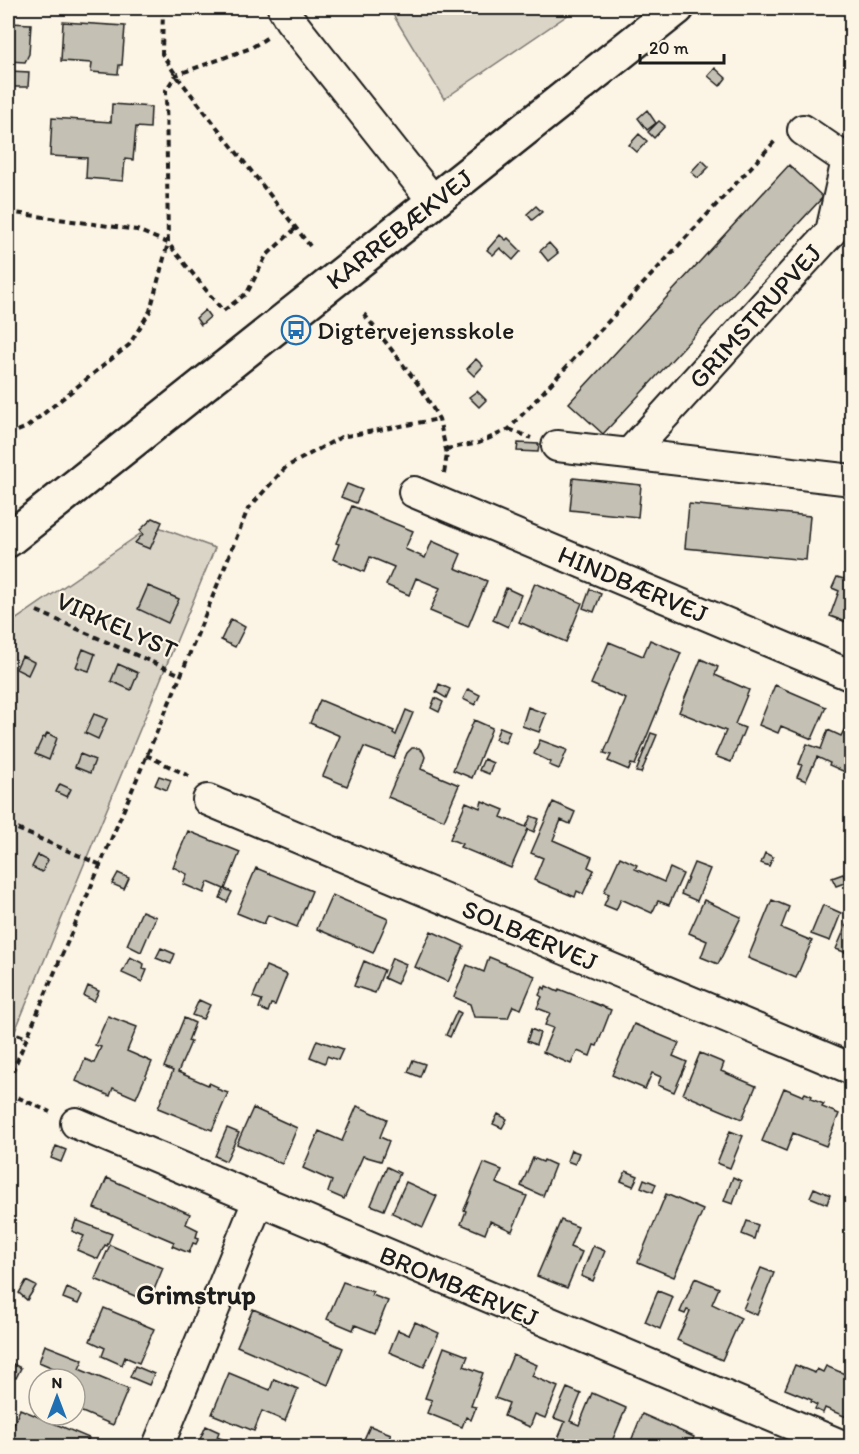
<svg xmlns="http://www.w3.org/2000/svg" width="859" height="1454" font-family="Itim,sans-serif">
<style>
.green{fill:#dbd5c8;stroke:#7c7872;stroke-width:1.5}
.building{fill:#c4c0b3;stroke:#1c1c1c;stroke-width:1.5}
.lines{fill:none;stroke-linecap:round;stroke-linejoin:round}
.street-casing{stroke:#1c1c1c;stroke-width:34}
.secondary-casing{stroke:#1c1c1c;stroke-width:38}
.path{stroke:#1c1c1c;stroke-width:4;stroke-dasharray:6 4.5;stroke-linecap:butt}
.street{stroke:#fcf5e5;stroke-width:30}
.secondary{stroke:#fcf5e5;stroke-width:33}
.labels{text-anchor:middle;dominant-baseline:central;stroke-width:4.5;stroke-linejoin:round;paint-order:stroke}
.street-label{font-size:26px;fill:#1c1c1c;stroke:#fcf5e5}
.poi-label{font-size:26px;fill:#1c1c1c;stroke:#fcf5e5;text-anchor:start}
.neighbourhood-label{font-size:27px;font-weight:bold;fill:#1c1c1c;stroke:#fcf5e5}
</style>
<rect width="100%" height="100%" fill="#fcf5e5"/>
<filter id="ink" filterUnits="userSpaceOnUse"><feTurbulence type="fractalNoise" baseFrequency=".0167" numOctaves="2"/><feDisplacementMap in="SourceGraphic" scale="12" xChannelSelector="R" yChannelSelector="G"/><feConvolveMatrix kernelMatrix="1 2 1 2 8 2 1 2 1" color-interpolation-filters="sRGB"/></filter>
<g filter="url(#ink)">
<path class="green" d="M389 8H578L444 99Z
M153 525 215 548 8 1048V625Z"/>
<path class="building" d="M63 22 125 26 122 65H119L118 74 91 72 92 63 61 61Z
M9 23 31 24 29 54 25 62 8 61Z
M715 68 726 78 720 86 708 76Z
M10 71 29 72 28 87H9Z
M112 104 151 107 150 128 136 127 133 160 125 159 123 181 86 178 87 158 50 156 52 118 111 122Z
M647 110 656 123 647 130 638 118Z
M659 121 665 126 654 138 648 132Z
M639 134 647 141 637 152 629 145Z
M702 160 709 167 698 178 691 172Z
M789 165 823 197 603 434 569 403Z
M536 206 542 212 532 220 527 214Z
M500 235 506 240 508 238 521 251 513 260 500 248 493 255 487 250Z
M549 243 558 253 548 261 540 251Z
M205 310 210 317 201 325 196 318Z
M476 359 483 366 474 376 467 369Z
M477 391 486 400 479 407 469 397Z
M518 443 539 444 538 452 517 451Z
M573 478 641 485 638 517 570 510Z
M347 484 362 490 356 503 341 497Z
M689 504 810 516 806 560 685 548Z
M352 506 413 531 405 549 425 558 432 541 461 554 455 568 487 581 468 627 430 611 440 588 416 578 409 595 386 585 394 567 370 557 364 572 333 559 339 544 336 543Z
M153 518 162 522 150 549 135 543 143 534 140 530Z
M852 563V618L849 623 830 616 839 591 832 588 837 577 844 579Z
M535 583 582 603 566 642 519 622Z
M148 586 179 599 168 623 138 609Z
M506 588 521 595 508 627 493 620Z
M590 589 601 594 594 612 583 608Z
M231 619 245 627 235 647 221 640Z
M650 640 681 653 635 765 631 764 629 770 608 761 611 755 604 753 626 699 591 684 609 642 643 656Z
M83 649 95 654 89 671 76 667Z
M22 656 34 662 28 675 16 669Z
M701 659 718 667 715 675 749 690 735 724 745 728 731 762 715 756 726 731 679 712Z
M118 664 138 673 131 690 111 681Z
M439 684 450 689 446 698 436 692Z
M775 685 826 707 812 739 781 726 778 733 759 725Z
M468 689 480 695 475 705 463 699Z
M435 698 443 702 439 712 431 708Z
M320 700 394 731 393 733 396 735 406 710 413 713 394 758 364 747 347 786 323 776 340 736 310 723Z
M528 707 546 714 539 732 522 726Z
M94 714 107 719 98 739 85 733Z
M474 720 492 728 472 778 453 770Z
M500 727 510 731 505 743 495 739Z
M828 730 841 736 844 730 852 733V775L829 765 830 763 817 757 806 781 797 777 802 765 799 764 807 744 821 749Z
M47 733 57 738 49 760 35 754 43 737 45 738Z
M651 733 657 735 641 773 636 772Z
M540 740 567 750 559 769 549 765 551 762 534 754Z
M412 748H419L423 752 425 757 421 769 459 785 444 820 388 797 407 753Z
M80 754 95 760 90 773 75 767Z
M484 759 493 763 489 774 479 770Z
M159 776 171 780 167 790 155 785Z
M60 784 71 789 67 797 56 792Z
M482 801 504 810 501 817 526 827 531 816 539 819 534 832 528 829 511 868 460 847 462 844 450 839 466 802 480 808Z
M553 802 575 812 570 824 561 820 553 840 592 857 588 867 594 870 583 894 577 891 575 897 534 880 543 858 531 853Z
M188 831 240 852 225 889 232 892 227 902 220 898 224 889 208 882 204 893 183 884 187 874 173 867Z
M765 853 773 857 769 866 761 863Z
M38 855 48 860 42 872 32 867Z
M620 857 637 865 635 869 664 882 670 868 683 874 669 905 658 901 652 913 621 899 616 910 604 905 609 894 604 892Z
M694 863 710 869 697 901 681 894Z
M256 868 312 891 297 927 268 915 264 924 237 913Z
M118 873 129 878 124 889 112 884Z
M843 874 847 882 836 886 832 878Z
M332 895 388 919 373 953 317 929Z
M704 900 741 917 718 964 701 957 707 941 689 933Z
M772 900 789 907 781 928 812 941 796 978 748 958Z
M823 905 841 913 830 941 811 934Z
M142 911 156 917 141 952 127 945Z
M852 912V955L836 949Z
M431 931 464 946 448 982 415 967Z
M161 948 175 954 171 964 156 958Z
M130 957 144 964 143 969 147 970 142 982 122 973Z
M489 957 535 976 521 1009 513 1006 508 1018 474 1017 470 1004 454 997 467 965 484 972Z
M392 958 406 964 397 984 384 978Z
M364 961 384 970 375 993 354 986Z
M266 966 287 975 275 1005 271 1004 268 1012 259 1008 262 1000 253 997Z
M88 986 99 991 94 1001 84 996Z
M546 986 558 992 559 989 611 1010 597 1046 594 1045 590 1056 577 1051 571 1064 543 1052 553 1028 545 1025 550 1013 537 1008 542 997 539 995 543 987 545 989Z
M199 1000 210 1005 203 1019 192 1015Z
M457 1011 461 1013 450 1037 446 1035Z
M108 1016 137 1027 127 1051 152 1062 136 1098 113 1088 110 1096 76 1081 85 1059 94 1063 101 1047 95 1045Z
M184 1018 195 1023 188 1041 191 1042 178 1072 208 1085 209 1083 218 1087 217 1089 228 1093 212 1130 158 1108 173 1071 164 1067Z
M634 1024 679 1043 673 1056 687 1062 674 1092 658 1085 661 1077 652 1073 645 1089 612 1075Z
M531 1029 540 1033 536 1045 527 1041Z
M317 1040 343 1049 338 1060 327 1056 325 1063 310 1057Z
M700 1053 724 1063 721 1071 756 1086 742 1119 683 1094Z
M413 1060 425 1064 420 1077 408 1072Z
M784 1088 803 1096 805 1093 812 1096 811 1099 824 1104 822 1107 839 1114 826 1146 793 1133 786 1151 762 1141Z
M357 1106 387 1119 380 1137 389 1141 381 1161 363 1156 344 1199 328 1192 332 1181 303 1168 319 1131 342 1141Z
M253 1108 297 1128 282 1164 237 1144Z
M498 1114 507 1119 502 1128 493 1124Z
M227 1128 239 1133 226 1161 215 1156Z
M730 1131 743 1136 730 1168 717 1163Z
M56 1146 66 1150 61 1162 51 1158Z
M571 1150 579 1153 575 1164 567 1161Z
M533 1158 543 1162 544 1160 555 1165 543 1196 521 1186Z
M484 1163 502 1170 496 1183 527 1196 512 1231 490 1221 485 1234 461 1224 466 1211 464 1210Z
M387 1167 400 1173 384 1210 371 1205Z
M626 1171 638 1176 633 1186 621 1181Z
M733 1177 741 1181 733 1204 724 1201Z
M107 1178 190 1214 186 1224 198 1230 196 1237 199 1238 196 1244 193 1243 189 1253 172 1246 174 1242 94 1208Z
M644 1179 656 1184 653 1192 641 1187Z
M406 1182 437 1196 423 1227 392 1213Z
M814 1188 830 1195 827 1204 810 1197Z
M666 1194 703 1210 674 1277 638 1262Z
M76 1220 112 1234 107 1246 105 1245 98 1259 77 1250 84 1236 72 1231Z
M561 1220 578 1227 570 1247 582 1252 567 1288 537 1276Z
M747 1221 758 1225 754 1239 742 1234Z
M110 1245 163 1268 149 1302 95 1279Z
M593 1246 605 1251 593 1281 581 1276Z
M761 1268 774 1273 757 1315 743 1309Z
M695 1278 719 1288 712 1304 741 1318 722 1360 677 1340 690 1311 687 1310 685 1314 680 1312Z
M26 1281 36 1286 27 1300 19 1293Z
M343 1282 373 1292 372 1295 388 1301 375 1333 355 1325 353 1330 327 1319Z
M67 1288 82 1295 78 1304 63 1298Z
M658 1291 673 1297 660 1329 645 1322Z
M104 1308 154 1329 139 1363 125 1357 122 1365 102 1356 105 1348 90 1341Z
M253 1309 343 1348 328 1385 237 1346Z
M415 1322 439 1333 424 1367 389 1352 398 1330 409 1335Z
M45 1345 83 1360 79 1369 128 1389 113 1425 75 1409V1379H63L65 1373 39 1362Z
M444 1347 468 1356 464 1366 483 1373 471 1406 476 1407 471 1420 466 1417 462 1427 427 1413 432 1400 425 1398Z
M513 1355 537 1365 532 1376 558 1387 545 1418 535 1414 530 1427 504 1416 509 1403 495 1398Z
M11 1363 21 1368 16 1378 8 1374Z
M795 1365 815 1373 817 1369 823 1372 826 1366 852 1377V1412L849 1418 825 1408 823 1413 815 1409 817 1405 811 1402 812 1400 785 1389Z
M135 1366 154 1374 149 1385 130 1377Z
M229 1373 270 1390 274 1379 298 1389 285 1421 262 1411 254 1431 212 1414Z
M567 1388 581 1394 570 1421 579 1425 592 1393 626 1408 610 1446H555L565 1422 554 1418Z
M20 1409 89 1438 87 1441 99 1446H12L8 1445V1439Z
M642 1414 694 1437 690 1446H629Z
M206 1426 219 1432 217 1437 239 1446H197Z
M370 1426 391 1434 386 1446H361Z"/>
<g class="lines">
<g class="street-casing">
<path id="street" d="M283 8 290 20 434 202
M803 130 847 160
M852 162 847 160 831 232 629 454 852 480
M557 446 629 454
M414 492 852 676
M208 800 852 1069
M76 1123 843 1446
M158 1446 258 1201"/>
</g>
<g class="secondary-casing">
<path id="secondary" d="M8 540 677 8"/>
</g>
<path class="path" d="M163 8 162 54 176 75 310 246
M8 212 137 230 168 243 223 311 247 293 266 256 296 228
M364 314 421 388 439 419 447 454 444 474
M509 429 531 438
M8 435 27 427 129 345 150 311 168 243 166 90 176 75 251 48 268 37
M446 449 479 443 509 429 777 139
M37 611 181 675
M146 755 191 777
M8 825 101 865
M8 1030 26 1038
M8 1082 181 675 248 509 286 467 341 437 439 419
M8 1093 50 1112"/>
<use href="#street" class="street"/>
<use href="#secondary" class="secondary"/>
</g>
</g>
<defs>
<g id="bus-ring" transform="scale(1.5)"><circle r="9.5" fill="#fcf5e5" stroke="#1f6fb2" stroke-width="1.5"/><path d="M-5-6H5V4H4V6H2V4H-2V6H-4V4H-5ZM-3.5-4V0h7V-4ZM-3.5 1.2v1.5H-2V1.2ZM2 1.2v1.5H3.5V1.2Z" fill="#1f6fb2"/></g>
</defs>
<g fill-rule="evenodd">
<use href="#bus-ring" x="296" y="330"/>
</g>
<g class="labels">
<g class="street-label">
<text transform="translate(399 229) rotate(-38)">KARREBÆKVEJ</text>
<text transform="translate(755 316) rotate(-48)">GRIMSTRUPVEJ</text>
<text transform="translate(633 584) rotate(23)">HINDBÆRVEJ</text>
<text transform="translate(117 625) rotate(24)">VIRKELYST</text>
<text transform="translate(530 935) rotate(23)">SOLBÆRVEJ</text>
<text transform="translate(459 1286) rotate(23)">BROMBÆRVEJ</text>
</g>
<g class="poi-label">
<text x="317" y="330">Digtervejensskole</text>
</g>
<g class="neighbourhood-label">
<text x="196" y="1294">Grimstrup</text>
</g>
</g>
<rect width="859" height="1454" fill="none" stroke="#fcf5e5" stroke-width="30"/>
<rect x="15" y="15" width="829" height="1424" fill="none" stroke="#1c1c1c" stroke-width="2" filter="url(#ink)"/>
<g transform="translate(57 1397)"><circle r="28" fill="#fcf5e5" stroke="#a29e95" stroke-width="1.5"/>
<path d="M0-4.5L10 22L0 15L-10 22Z" fill="#1f6fb2"/>
<text y="-9" font-size="16" font-weight="bold" text-anchor="middle" fill="#1c1c1c">N</text>
</g>
<path d="M640 54v9h84v-9" fill="none" stroke="#1c1c1c" stroke-width="3"/>
<text x="649" y="54" font-size="18" fill="#1c1c1c" stroke="#fcf5e5" stroke-width="4.5" paint-order="stroke">20 m</text>
</svg>
